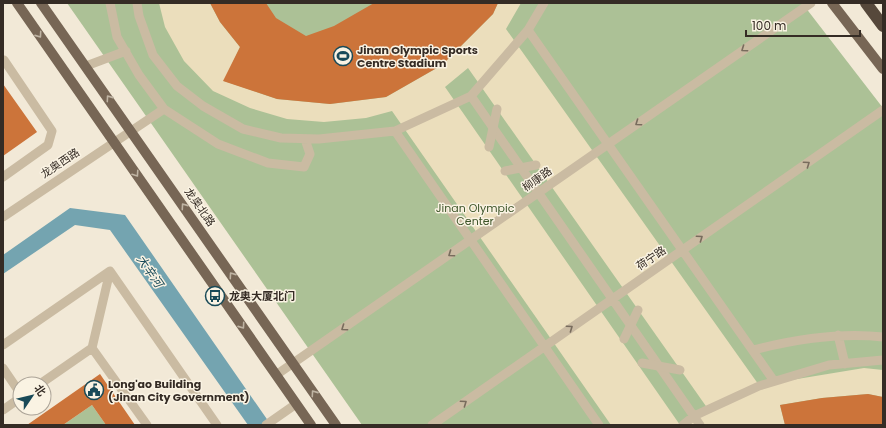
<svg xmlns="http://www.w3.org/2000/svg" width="886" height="428" font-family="Poppins,'Noto Sans SC',sans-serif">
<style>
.green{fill:#acc196}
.plaza{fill:#ebdebc;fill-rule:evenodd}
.water{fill:#74a4b0}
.building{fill:#cc743a}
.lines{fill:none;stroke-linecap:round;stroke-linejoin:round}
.minor{stroke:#cabba2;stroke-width:9}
.major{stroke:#765;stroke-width:10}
.highway{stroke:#56483b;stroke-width:12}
.minor-bridge{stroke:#cabba2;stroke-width:9}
.oneway{stroke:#bfb4a3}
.oneway2{stroke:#786c5d}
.labels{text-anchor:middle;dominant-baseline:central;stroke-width:3;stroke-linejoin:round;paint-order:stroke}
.poi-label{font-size:11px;font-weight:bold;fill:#352c25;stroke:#faf3e3;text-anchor:start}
.street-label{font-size:11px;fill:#352c25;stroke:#faf3e3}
.park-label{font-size:11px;fill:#3d5428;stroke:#faf3e3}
.water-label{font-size:12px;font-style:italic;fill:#194a58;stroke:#faf3e3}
</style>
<rect width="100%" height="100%" fill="#f2e9d7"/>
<path class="green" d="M67 3H802L883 108V425H362Z
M92 405 106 425H63Z"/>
<path class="plaza" d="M159 3H210L220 22 240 47 224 81 277 99 330 104 386 97 442 65 493 14 498 3H521L506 29 761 388 779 382 864 368 883 370V397L868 394 822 398 780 405 785 425H611L392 111 366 118 324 122 287 119 250 108 213 91 184 61 165 27ZM468 68 480 85 708 409 680 425 445 87Z"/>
<path class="water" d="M70 208 125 215 271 425H248L110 230 75 225 3 274V255Z"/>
<path class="building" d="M210 3H266L276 18 306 36 334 26 374 3H498L493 14 442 65 386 97 330 104 277 99 223 81 240 47 220 22Z
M3 84 37 132 3 156Z
M100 374 135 425H106L92 405 63 425H27Z
M868 394 883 397V425H785L780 405 822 398Z"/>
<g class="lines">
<path class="minor" d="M110 3 117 37 139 75 164 109 218 144 268 163 304 167 310 154 305 139
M137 3 139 16 153 55 177 86 203 106 243 129 281 138 319 139 395 131 471 96 528 30 544 3
M528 30 774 381
M86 66 126 51
M471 96 700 425
M395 131 599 425
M3 177 48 145 52 131 4 60
M3 217 164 109
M838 335 845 364
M3 345 110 271 217 425
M92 348 147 425
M753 350C796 339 839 332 883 337
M3 368 20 393
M276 375 811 3
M40 384 92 348 110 271
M3 410 20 398
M266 425 296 404
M432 425 883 110
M683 425 694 416 759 386 829 365 883 360"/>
<path class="major" d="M17 3 311 425
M41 3 336 425
M832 3 883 69"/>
<path class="highway" d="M866 3 883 26"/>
<path class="minor-bridge" d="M489 147 497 109
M505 171 536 165
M624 339 638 310
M642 363 680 370"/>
</g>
<defs><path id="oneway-chevron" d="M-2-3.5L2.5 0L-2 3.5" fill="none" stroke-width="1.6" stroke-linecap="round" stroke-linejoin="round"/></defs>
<g class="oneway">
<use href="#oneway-chevron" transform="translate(39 35) rotate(55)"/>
<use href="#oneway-chevron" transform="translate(109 98) rotate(-125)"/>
<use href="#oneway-chevron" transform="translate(136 174) rotate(56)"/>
<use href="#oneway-chevron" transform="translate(184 206) rotate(-125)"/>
<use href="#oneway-chevron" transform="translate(232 275) rotate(-125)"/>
<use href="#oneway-chevron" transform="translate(242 326) rotate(55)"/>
<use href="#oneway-chevron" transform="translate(314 393) rotate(-125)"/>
</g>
<g class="oneway2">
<use href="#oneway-chevron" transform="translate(744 49) rotate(145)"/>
<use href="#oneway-chevron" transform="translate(638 123) rotate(145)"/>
<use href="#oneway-chevron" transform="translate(807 164) rotate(-35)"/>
<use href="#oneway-chevron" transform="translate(700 238) rotate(-35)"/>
<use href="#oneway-chevron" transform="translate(451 254) rotate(145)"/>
<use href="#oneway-chevron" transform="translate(344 328) rotate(145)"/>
<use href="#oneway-chevron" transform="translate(570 328) rotate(-35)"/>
<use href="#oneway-chevron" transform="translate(464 403) rotate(-35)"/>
</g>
<defs>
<g id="stadium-ring" transform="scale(1)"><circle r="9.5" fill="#faf3e3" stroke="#194a58" stroke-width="1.5"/><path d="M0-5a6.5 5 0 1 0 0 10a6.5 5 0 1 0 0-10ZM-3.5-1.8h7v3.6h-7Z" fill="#194a58"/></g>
<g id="bus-ring" transform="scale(1)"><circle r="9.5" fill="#faf3e3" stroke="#194a58" stroke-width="1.5"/><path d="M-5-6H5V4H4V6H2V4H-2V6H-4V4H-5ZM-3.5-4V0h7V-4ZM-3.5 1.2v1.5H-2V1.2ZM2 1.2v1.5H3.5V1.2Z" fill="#194a58"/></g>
<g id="civic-ring" transform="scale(1)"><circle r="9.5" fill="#faf3e3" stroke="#194a58" stroke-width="1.5"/><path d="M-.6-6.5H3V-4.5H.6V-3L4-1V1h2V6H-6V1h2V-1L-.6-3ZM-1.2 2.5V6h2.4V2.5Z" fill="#194a58"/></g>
</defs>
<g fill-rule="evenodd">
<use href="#stadium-ring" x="343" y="56"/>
<use href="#bus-ring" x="215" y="296"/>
<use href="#civic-ring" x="94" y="390"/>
</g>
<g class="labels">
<g class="poi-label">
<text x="357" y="50">Jinan Olympic Sports<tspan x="357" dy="13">Centre Stadium</tspan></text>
<text x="229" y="296">龙奥大厦北门</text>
<text x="108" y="384">Long'ao Building<tspan x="108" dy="13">(Jinan City Government)</tspan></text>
</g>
<g class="street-label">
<text transform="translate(60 163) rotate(-34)">龙奥西路</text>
<text transform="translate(537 179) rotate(-35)">柳康路</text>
<text transform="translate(200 207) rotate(55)">龙奥北路</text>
<text transform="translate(651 258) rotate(-34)">荷宁路</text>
</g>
<g class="park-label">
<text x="475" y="208">Jinan Olympic<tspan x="475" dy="13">Center</tspan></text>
</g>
<g class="water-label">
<text transform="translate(150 271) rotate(55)">大辛河</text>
</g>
</g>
<rect width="886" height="428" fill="none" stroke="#352c25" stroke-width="8"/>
<g transform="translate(32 396) rotate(55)"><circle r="19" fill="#faf3e3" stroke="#aba397"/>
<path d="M0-3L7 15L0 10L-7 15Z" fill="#194a58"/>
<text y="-6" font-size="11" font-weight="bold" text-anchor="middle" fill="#352c25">北</text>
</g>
<path d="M746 30v6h114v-6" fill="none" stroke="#352c25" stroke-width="2"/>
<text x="752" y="30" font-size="12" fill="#352c25" stroke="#faf3e3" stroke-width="3" paint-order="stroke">100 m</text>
</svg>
